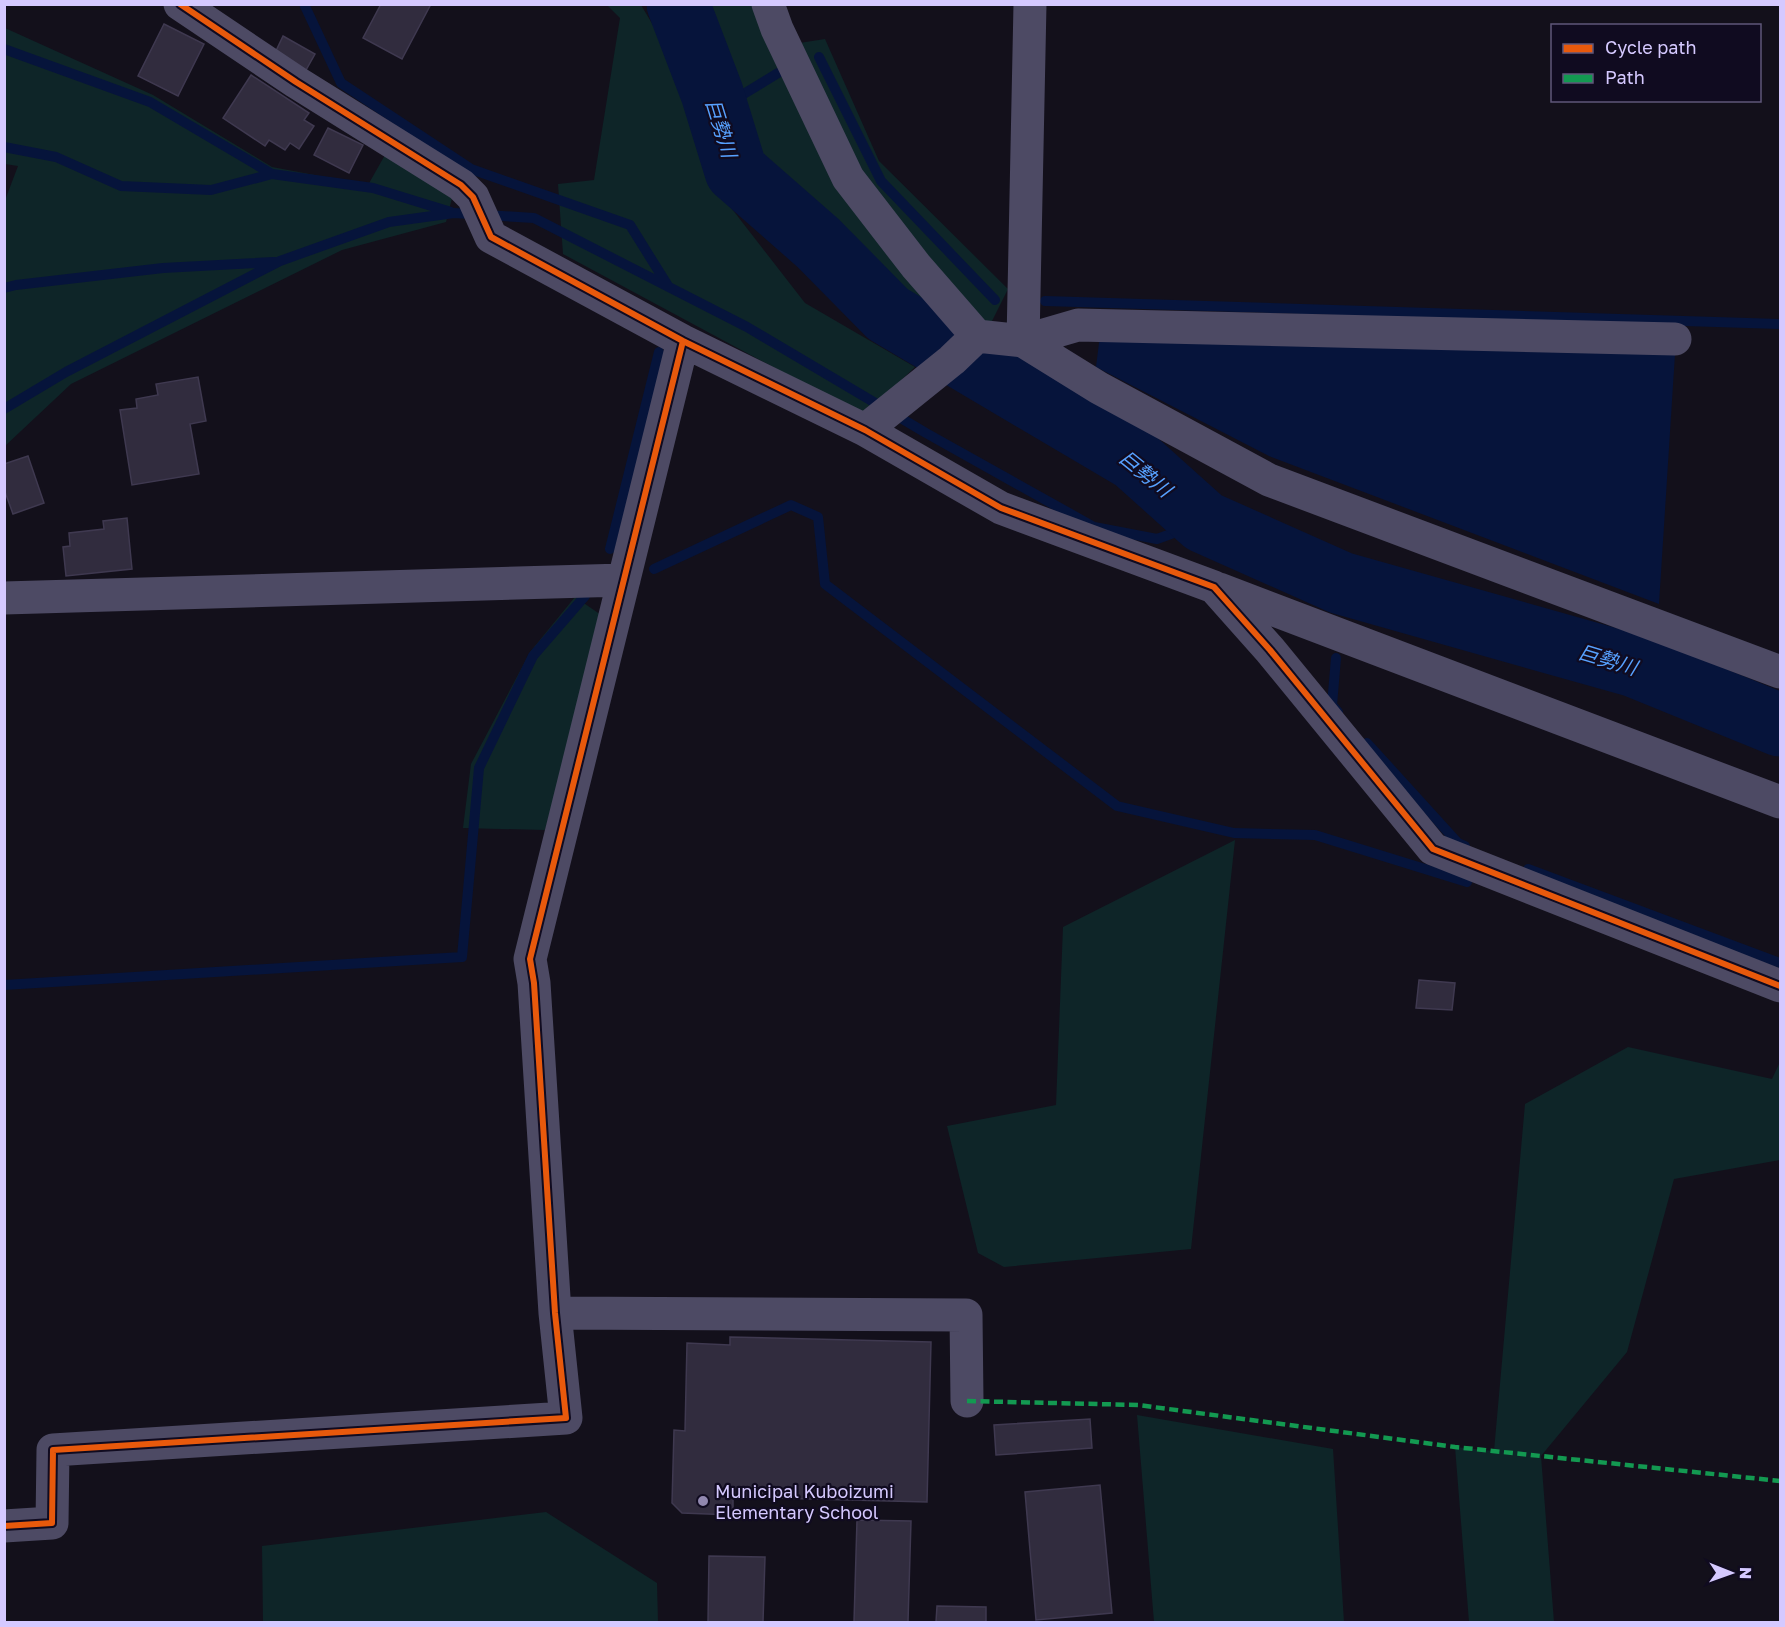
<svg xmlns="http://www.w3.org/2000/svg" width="1785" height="1627" font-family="'Golos Text','Noto Sans JP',sans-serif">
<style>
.green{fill:#0e2528}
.water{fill:#06143b}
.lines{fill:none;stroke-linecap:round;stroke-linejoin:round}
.stream{stroke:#06143b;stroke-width:10}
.river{stroke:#06143b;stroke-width:63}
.building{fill:#312c3e;stroke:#3f3950;stroke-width:1.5}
.minor{stroke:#4d4a64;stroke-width:33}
.quiet{stroke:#139951;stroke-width:4.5;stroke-dasharray:9 4.5;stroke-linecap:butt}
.cycleway-casing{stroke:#100b20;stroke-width:10}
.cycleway{stroke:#e8590c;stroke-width:6}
.poi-dot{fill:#9188af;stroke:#100b20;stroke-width:2}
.labels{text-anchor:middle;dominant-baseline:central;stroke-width:4.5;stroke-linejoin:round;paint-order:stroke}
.poi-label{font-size:18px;fill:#d5c9ff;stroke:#100b20;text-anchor:start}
.water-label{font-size:20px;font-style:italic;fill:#57a1ff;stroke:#100b20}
</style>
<rect width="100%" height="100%" fill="#13101b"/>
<path class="green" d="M607 5H641L688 84 718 191 805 303 915 367 864 416 563 254 558 184 594 180 620 18Z
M692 5H778L793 44 825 39 879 161 1008 289 988 329 951 337 898 310 769 171Z
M5 28 153 95 272 167 368 185 385 155 453 194 446 222 342 250 71 384 5 446 4 203 18 166 5 164Z
M575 597 604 617 545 830 463 828 471 764 530 652Z
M1235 840 1191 1249 1004 1267 978 1253 947 1126 1056 1105 1063 927Z
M1628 1047 1772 1079 1780 1062V1160L1674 1179 1627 1352 1541 1456 1554 1622H1469L1455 1447 1494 1451 1525 1104Z
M1137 1415 1333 1449 1344 1622H1154Z
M546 1512 657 1583 658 1622H263L262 1546Z"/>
<path class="water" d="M1100 335 1675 354 1659 604 1269 456 1096 367Z"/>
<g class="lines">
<path class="stream" d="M304 4 341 83 471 169 630 225 668 286
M4 49 150 102 272 174 373 188 451 212
M819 57 881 181 995 300
M712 93 742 95 778 73
M4 147 56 157 121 186 211 190 272 174
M4 288 16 285 163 268 274 262
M1045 301 1780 324
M4 409 66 372 280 261 389 222 454 213 534 218 747 327 926 433 1094 527 1157 539 1204 522
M610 549 659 352
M654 569 791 505 818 517 825 584 1117 806 1234 833 1315 835 1467 882
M1336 658 1332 705 1338 712
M1367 743 1458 843 1465 846
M1528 869 1780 963
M4 985 462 957 479 768 533 656 585 596"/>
<path class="river" d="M678 4 712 93 736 171 818 243 888 314 1135 460 1204 522 1341 583 1635 666 1780 725"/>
</g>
<path class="building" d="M381 4H431L402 59 363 38Z
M164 24 204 44 178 96 138 76Z
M283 36 315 54 306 70 275 53Z
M251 75 309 113 304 120 314 126 299 149 290 143 285 150 269 140 265 146 223 118Z
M328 128 363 145 349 173 314 155Z
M198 377 206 421 190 424 199 474 132 485 120 410 137 408 136 399 158 395 156 384Z
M28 456 44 503 13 514 4 489V464Z
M127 518 132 569 66 576 63 547 70 546 69 533 104 529 103 521Z
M1419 980 1455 983 1452 1010 1416 1008Z
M730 1337 931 1342 927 1502 733 1497V1515L682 1513 672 1503 674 1430 685 1431 687 1343 730 1345Z
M1090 1419 1092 1448 996 1455 994 1425Z
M1100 1485 1112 1613 1036 1620 1025 1492Z
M857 1520 911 1521 908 1622H854Z
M709 1556 765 1557 763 1622H708Z
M937 1606 986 1607V1622H936Z"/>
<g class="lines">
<path class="minor" d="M180 4 296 82 461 185 473 197 491 237 683 341 865 430 1001 508 1214 587 1270 650 1433 849 1780 986
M768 4 777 29 848 178 916 266 977 336 1023 341 1099 388 1269 480 1780 672
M1030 4 1023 341 1078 325 1675 339
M865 430 952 360 977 336
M1219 589 1780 802
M4 598 624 580
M555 1313 966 1315 967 1401
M4 1526 52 1523 53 1450 566 1418 555 1313 534 983 530 959 683 341"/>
<path class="quiet" d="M967 1401 1138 1405 1455 1447 1780 1481"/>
<g class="cycleway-casing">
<path id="cycleway" d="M180 4 296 82 461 185 473 197 491 237 683 341 865 430 1001 508 1214 587 1270 650 1433 849 1780 986
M4 1526 52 1523 53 1450 566 1418 555 1313 534 983 530 959 683 341"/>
</g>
<use href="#cycleway" class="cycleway"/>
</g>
<circle class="poi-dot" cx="703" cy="1501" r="6"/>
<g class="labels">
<g class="poi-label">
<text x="715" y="1491">Municipal Kuboizumi<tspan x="715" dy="21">Elementary School</tspan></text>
</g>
<g class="water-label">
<text transform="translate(722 128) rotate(73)">巨勢川</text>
<text transform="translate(1146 473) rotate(39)">巨勢川</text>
<text transform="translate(1608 659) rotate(17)">巨勢川</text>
</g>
</g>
<rect width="1785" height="1627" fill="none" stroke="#d5c9ff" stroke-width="12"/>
<rect x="1551" y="24" width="210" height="78" fill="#100b20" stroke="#5f5779" stroke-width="1.5"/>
<rect x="1563" y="44" width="30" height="9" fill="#e8590c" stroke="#5f5779" stroke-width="1.5"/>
<text x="1605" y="54" font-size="18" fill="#d5c9ff">Cycle path</text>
<rect x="1563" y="74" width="30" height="9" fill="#139951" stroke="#5f5779" stroke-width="1.5"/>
<text x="1605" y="84" font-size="18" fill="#d5c9ff">Path</text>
<g transform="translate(1731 1573) rotate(91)" stroke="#100b20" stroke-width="4.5" paint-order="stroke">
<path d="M0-4.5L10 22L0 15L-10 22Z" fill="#d5c9ff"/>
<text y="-9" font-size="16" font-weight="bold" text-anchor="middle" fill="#d5c9ff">N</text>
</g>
</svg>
